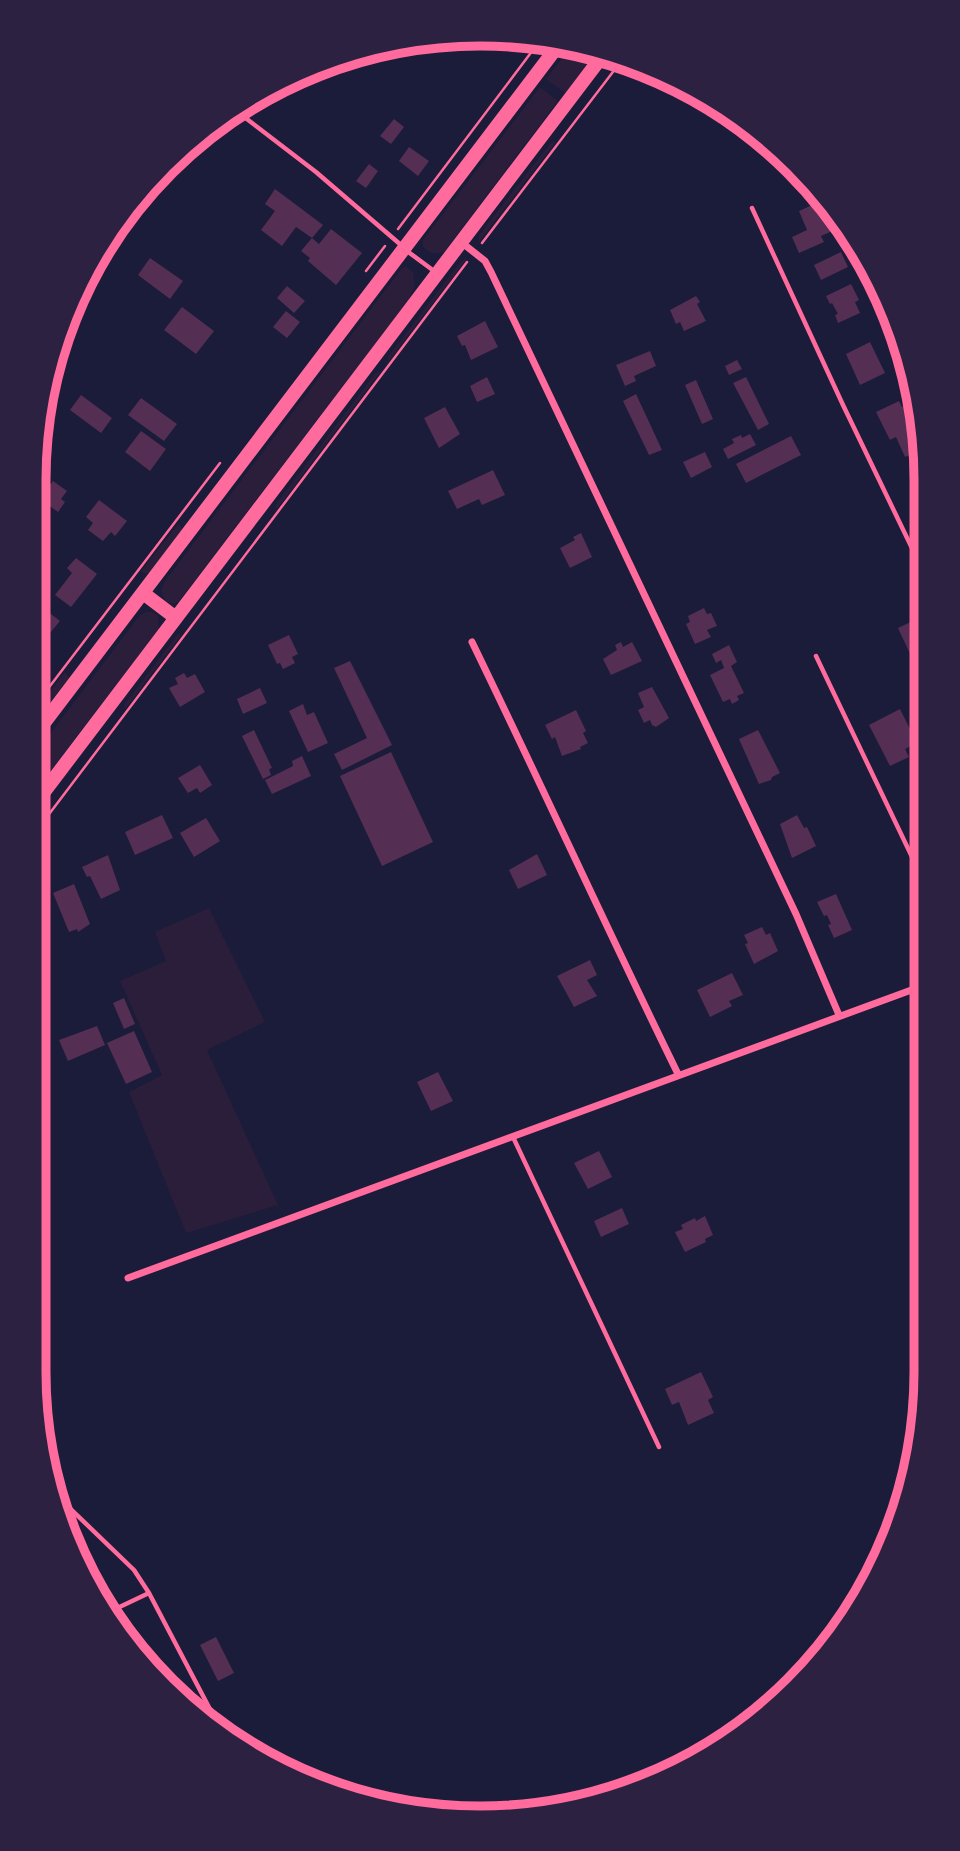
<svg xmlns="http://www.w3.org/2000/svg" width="960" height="1851" font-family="Figtree,sans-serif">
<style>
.green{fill:#2a1e3b}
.building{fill:#542f53}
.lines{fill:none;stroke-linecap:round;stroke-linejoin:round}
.path{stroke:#ff6b9d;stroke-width:2.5}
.service{stroke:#ff6b9d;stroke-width:4.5}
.minor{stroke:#ff6b9d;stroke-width:7}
.primary{stroke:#ff6b9d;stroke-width:14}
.rim{fill:none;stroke:#ff6b9d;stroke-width:9}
</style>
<rect width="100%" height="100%" fill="#1b1b3a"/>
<path class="green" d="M568 50 593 57 565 93 546 79Z
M540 87 558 101 444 252C436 255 429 253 423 247V240Z
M553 140 555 143 479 242V235Z
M468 257 388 362V357L461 261Z
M406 266 413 272 415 286 409 299 179 601 174 604 166 602 161 591 165 581 402 268Z
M381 371 276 510V504L375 374Z
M179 523 182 530 149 573H144L141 571Z
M146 612H153L158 616 159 629 34 792V755L140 615Z
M178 634H182L125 709 124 705Z
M65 672 69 678 43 711 36 710Z
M209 908 265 1022 207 1050 278 1205 186 1233 129 1092 162 1075 120 981 166 961 155 932Z"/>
<path class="building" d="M394 119 404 127 391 144 380 136Z
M409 147 429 161 418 176 399 161Z
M369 164 378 171 366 188 356 181Z
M275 189 323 225 312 238 296 227 282 246 261 230 275 211 265 204Z
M821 201 828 217 837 213 844 226 821 236 824 242 799 253 792 237 807 230 799 211Z
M331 229 362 253 336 285 308 261 310 258 301 251 312 238 319 244Z
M841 252 848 267 821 280 814 265Z
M150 258 183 281 170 299 138 275Z
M851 284 859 300 855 302 860 313 838 323 835 315 838 314 832 303 830 304 826 296Z
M287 286 305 301 294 313 277 298Z
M696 296 700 302 697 304 706 321 684 331 680 322 676 324 670 310Z
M182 307 214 331 196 354 164 330Z
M286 311 300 322 287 338 273 327Z
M485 321 498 347 471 360 465 345 462 346 457 336Z
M870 342 885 373 860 385 846 354Z
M650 351 656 366 634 376 636 381 625 386 616 365Z
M737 360 742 369 729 375 725 366Z
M487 377 495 394 477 402 470 386Z
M746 377 769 424 758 430 733 383Z
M696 380 713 419 702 424 685 385Z
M636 394 662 450 649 455 623 401Z
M81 395 112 418 101 433 70 410Z
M141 398 177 424 164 441 128 415Z
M917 400 923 421V449L905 457 896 437 890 440 876 412 899 401 902 407Z
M445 407 460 434 439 448 424 418Z
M141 431 166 449 150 471 125 452Z
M750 434 756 445 728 459 723 449 734 443 732 439 741 435 742 438Z
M791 436 801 455 746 483 736 464Z
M705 452 712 467 691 478 683 462Z
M493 470 505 495 482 505 479 499 457 509 448 491Z
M53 481 67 491 61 499 65 502 58 512 40 499Z
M99 500 127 521 115 536 111 532 103 541 88 530 93 523 86 517Z
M581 533 592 557 570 568 560 548 575 540 573 537Z
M76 558 97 574 71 607 55 595 72 573 67 568Z
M42 607 60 621 45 639 34 630V614L36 615Z
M704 608 707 614 711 613 717 626 707 630 711 637 695 644 686 624 690 622 688 616Z
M919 618 923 628 924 653 912 658 898 628Z
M289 635 298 654 292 657 295 663 283 669 280 663 277 664 268 645Z
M621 642 623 647 632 642 642 661 611 675 603 659 617 650 615 645Z
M729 645 737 662 731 666 744 693 737 696 739 700 732 704 730 699 723 702 710 675 724 668 721 660 716 663 712 654Z
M350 661 392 745 342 770 334 754 367 738 334 668Z
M184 673 187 678 195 674 205 692 180 707 169 688 178 684 175 678Z
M652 687 669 718 656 727 652 725 650 720 644 723 638 710 644 707 638 693Z
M260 688 267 703 243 714 237 699Z
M303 704 307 715 314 712 328 743 308 752 289 711Z
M900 709 917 743 905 749 909 757 890 766 869 725Z
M576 710 586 731 583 733 588 743 580 747 581 749 562 756 555 737 552 739 545 725Z
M254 730 272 768 269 769 271 775 263 779 242 736Z
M758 730 780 773 772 777 771 780 759 784 739 739Z
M391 752 433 842 382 866 340 776Z
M302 756 311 776 272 794 265 780 293 766 292 761Z
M200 765 212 785 200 793 197 788 188 793 178 778Z
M924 813V838L915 817Z
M162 815 173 838 135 855 125 832Z
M797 815 804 828 807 827 816 846 792 858 780 824Z
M206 818 220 841 194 857 180 833Z
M537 854 547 875 518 889 509 870Z
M108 855 120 890 101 899 90 876 87 877 82 867Z
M74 884 90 924 78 932 77 929 69 932 53 893Z
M836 894 852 930 834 938 828 925 831 924 827 915 824 916 817 902Z
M40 920 49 940 34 949V923Z
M762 927 766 935 770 933 778 951 754 964 745 944 748 943 744 935Z
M590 960 597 975 587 980 597 996 574 1007 557 976Z
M732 973 743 995 729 1001 732 1006 710 1017 697 990Z
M124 998 135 1024 124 1029 113 1003Z
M97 1026 105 1045 68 1061 59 1040Z
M134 1031 152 1072 126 1084 107 1043Z
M438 1072 453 1101 431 1111 417 1082Z
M599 1151 612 1177 588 1189 574 1163Z
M622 1208 629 1224 601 1237 594 1221Z
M705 1216 713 1235 705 1239 706 1242 685 1252 675 1232 683 1229 681 1225 695 1218 696 1221Z
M701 1372 713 1397 708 1400 714 1413 688 1425 679 1402 672 1405 665 1389Z
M216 1637 234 1673 218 1681 200 1645Z"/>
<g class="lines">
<path class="path" d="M398 229 539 42
M482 243 619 64
M366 271 385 246
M34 707 220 463
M34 834 467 262"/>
<path class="service" d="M239 113 316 172 401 245
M752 208 843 405 923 571
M407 251 434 271
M816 656 924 882
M513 1137 659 1447
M54 1493 134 1570 149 1593 223 1734
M109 1612 149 1593
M203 1715 211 1711"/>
<path class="minor" d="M461 242 485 261 491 272 796 914 839 1015
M472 642C542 786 608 931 678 1074
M128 1278 925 985"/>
<path class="primary" d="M143 593 176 618
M34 736 557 47
M34 805 600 59"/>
</g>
<path d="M0 0H960V1851H0ZM480 46H480A434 434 0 0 1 914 480V1372A434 434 0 0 1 480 1806H480A434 434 0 0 1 46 1372V480A434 434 0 0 1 480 46Z" fill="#2d2142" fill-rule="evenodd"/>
<path class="rim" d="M480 46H480A434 434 0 0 1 914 480V1372A434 434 0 0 1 480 1806H480A434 434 0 0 1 46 1372V480A434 434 0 0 1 480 46Z"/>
</svg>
